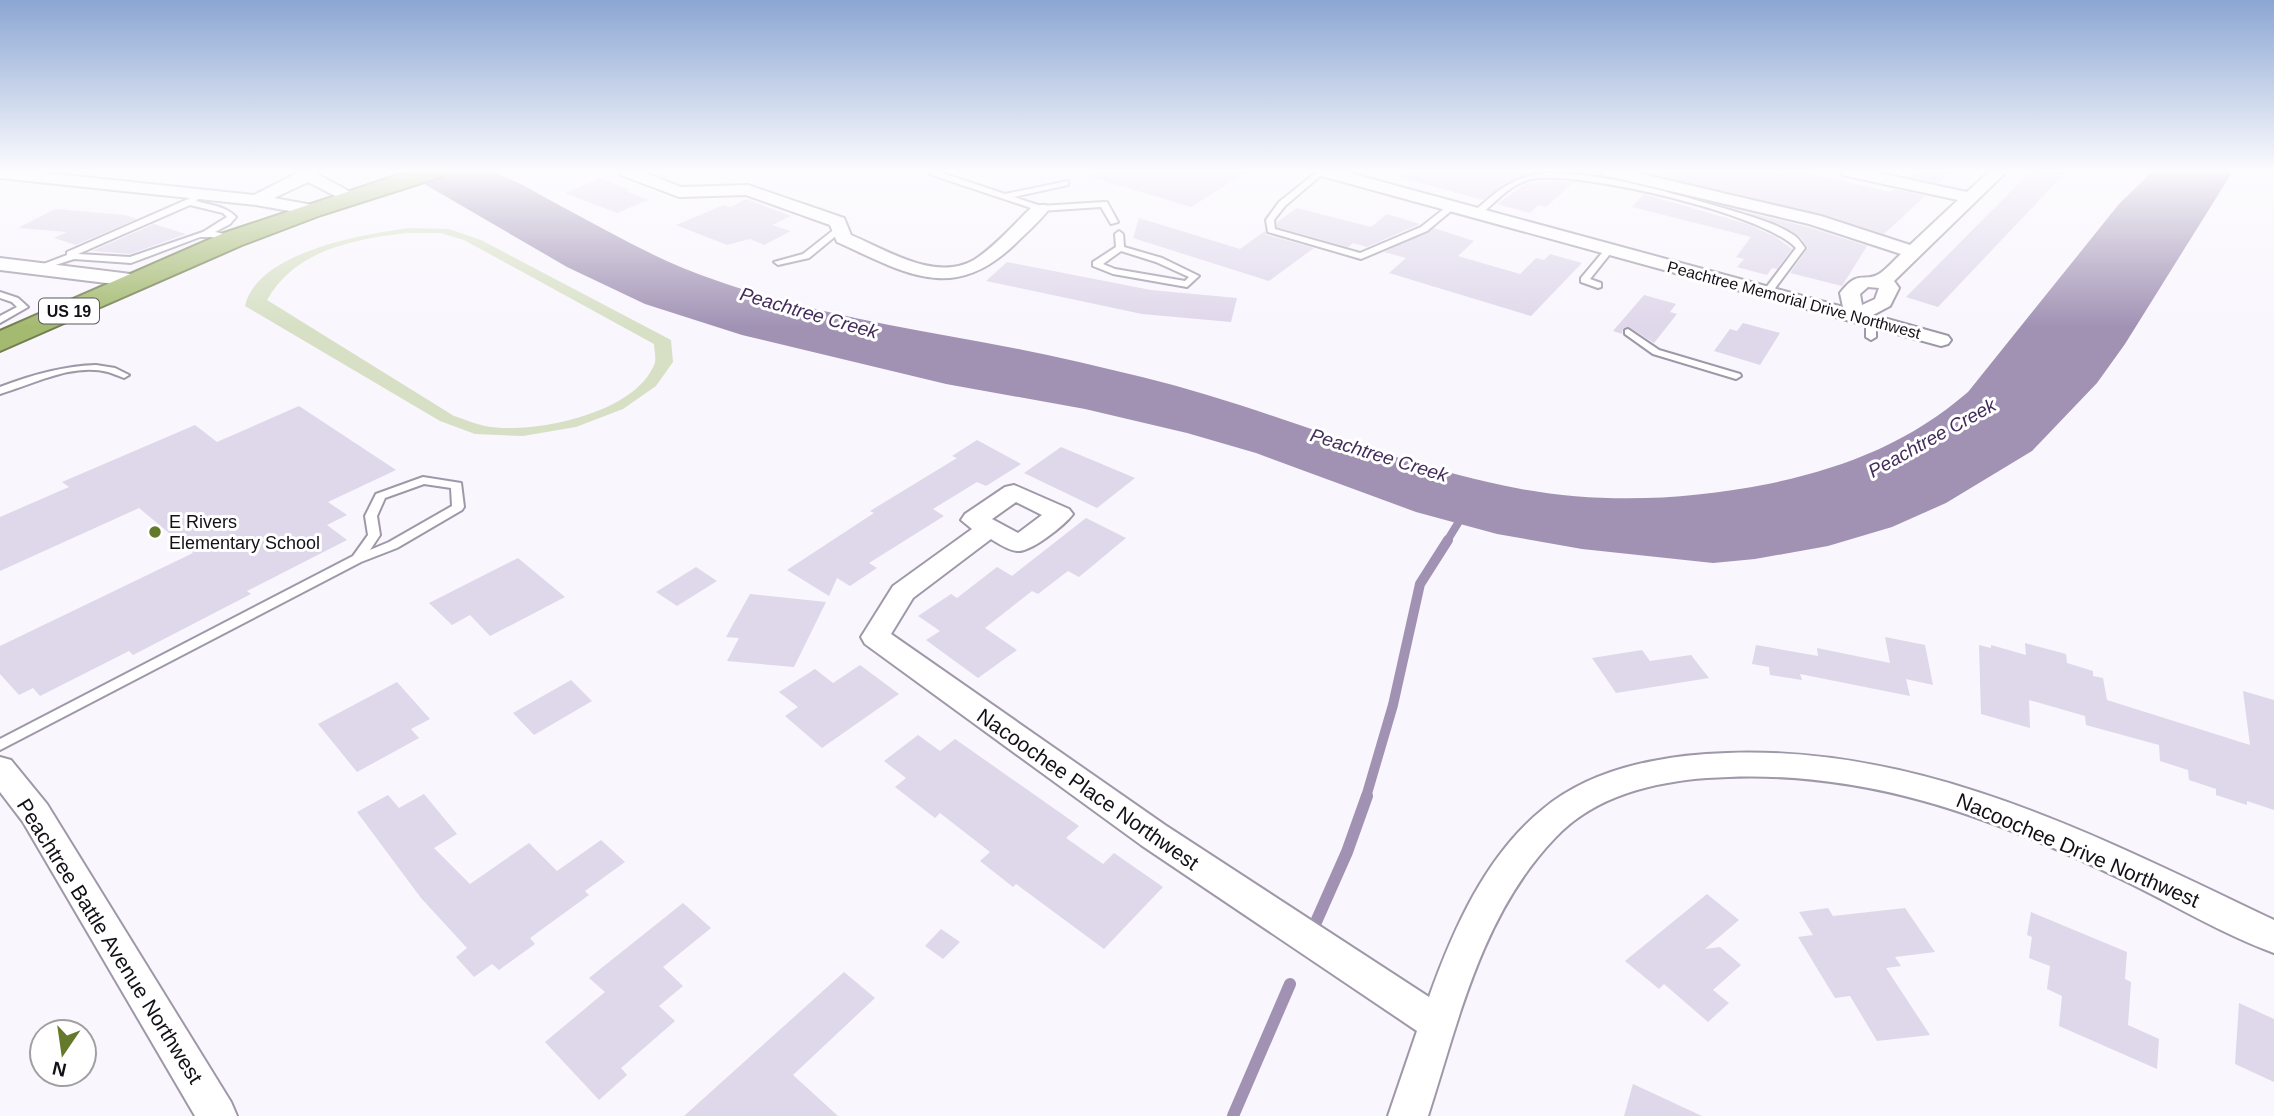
<svg xmlns="http://www.w3.org/2000/svg" width="2274" height="1116" font-family="Arial,sans-serif">
<style>
.green{fill:#d7e0c5;fill-rule:evenodd}
.water{fill:#a192b4}
.lines{fill:none;stroke-linecap:round;stroke-linejoin:round}
.stream-far2{stroke:#a192b4;stroke-width:8}
.stream-far1{stroke:#a192b4;stroke-width:10}
.stream{stroke:#a192b4;stroke-width:12}
.building{fill:#dfd7ea}
.lane-casing{stroke:#9f98a9;stroke-width:4}
.street-casing{stroke:#9f98a9;stroke-width:4}
.highway-casing{stroke:#717e50;stroke-width:4}
.lane{fill:#fff;fill-rule:evenodd}
.street{fill:#fff;fill-rule:evenodd}
.highway{fill:#a4ba70;fill-rule:evenodd}
.poi-dot{fill:#647929;stroke:#fff;stroke-width:2.5}
.labels{text-anchor:middle;dominant-baseline:central;stroke-width:6;stroke-linejoin:round;paint-order:stroke}
.far-street-label{font-size:16px;fill:#131016;stroke:#fff}
.shield{fill:#fff;stroke:#5a585c;stroke-width:2}
.shield-label{font-size:16px;font-weight:bold;fill:#131016}
.poi-label{font-size:18px;fill:#131016;stroke:#fff;text-anchor:start}
.water-label{font-size:19px;font-style:italic;fill:#432c5a;stroke:#fff}
.near-street-label{font-size:21px;fill:#131016;stroke:#fff}
</style>
<rect width="100%" height="100%" fill="#f9f6fd"/>
<path class="green" d="M410 228 449 229 481 240 671 340 673 362 656 386 623 409 576 427 523 436 475 434 440 421 245 306C257 252 363 234 410 228ZM407 233H440L464 240 654 344C654 350 657 360 654 365 634 414 532 435 485 426 475 424 464 419 454 416L267 300C295 250 354 239 407 233Z"/>
<path class="water" d="M402 171C425 171 473 166 492 172 515 179 538 194 559 205 610 232 660 262 715 280 811 314 913 329 1013 348 1056 356 1099 367 1142 377 1270 408 1391 465 1521 489 1603 504 1687 500 1768 484 1844 468 1909 443 1968 392L2119 204 2153 171H2233L2125 344 2097 383 2032 451 1946 503 1892 527 1828 546 1755 559 1713 563 1582 549 1497 534 1416 512 1256 453 1187 433 1085 409 946 384 742 335 645 304 567 267Z"/>
<g class="lines">
<path class="stream-far2" d="M1447 541 1463 515"/>
<path class="stream-far1" d="M1366 797 1393 705 1420 584 1448 540"/>
<path class="stream" d="M1316 922 1347 852 1367 796
M1233 1116 1290 984"/>
</g>
<path class="building" d="M1091 171H1248L1191 207 1090 177Z
M1402 171H1543L1514 179 1483 200 1401 178Z
M1664 171H1798L1891 192 1894 189 1925 196 1884 234 1822 214 1660 176Z
M1915 171H1952L1939 183 1909 177Z
M2031 171H2067L1938 307 1906 297Z
M601 178 630 190 626 191 648 200 617 213 565 193Z
M1555 181 1574 182 1546 207 1538 205 1530 213 1497 204 1525 184Z
M1644 194 1747 224 1776 237 1792 249 1777 269 1772 268 1767 275 1737 267 1744 259 1736 257 1751 237 1632 207Z
M746 199 791 216 772 225 791 231 764 245 750 239 727 245 676 225 724 205 730 207Z
M1297 208 1371 227 1387 214 1420 224 1367 247 1353 243 1348 247 1277 227V222Z
M55 209 125 215 137 219 76 245 54 238 67 232 18 228Z
M1738 210 1808 227 1867 246 1842 286 1790 273 1808 248 1801 238 1781 225Z
M1139 218 1240 249 1265 231 1267 235 1314 248 1269 281 1133 238Z
M154 224 186 234 130 254 92 251Z
M1434 228 1474 241 1458 256 1520 274 1536 258 1544 260 1550 254 1582 263 1531 316 1389 273 1406 258 1384 252Z
M1007 262 1151 290 1237 298 1231 322 1142 314 986 281Z
M1644 295 1676 304 1670 312 1677 314 1654 343 1629 327 1623 328 1622 334 1613 331Z
M1743 323 1780 333 1760 365 1714 351 1730 329 1737 331Z
M299 406 396 470 328 502 347 515 327 525 347 540 247 591 251 594 133 655 129 651 40 696 33 688 19 695 0 674V646L193 553 139 508 0 571V517L69 487 62 482 195 425 217 442Z
M977 440 1021 464 986 486 977 482 933 509 944 516 869 563 877 568 850 586 837 578 829 596 787 570 874 513 870 511 957 458 952 456Z
M1061 447 1135 478 1097 508 1024 473Z
M1086 518 1126 538 1079 577 1068 571 1038 594 1032 591 985 628 1017 650 978 678 926 640 940 631 918 616 951 594 957 598 997 567 1012 576Z
M518 558 565 597 490 636 470 615 452 625 429 603Z
M696 567 717 581 677 606 656 592Z
M750 594 826 602 794 667 727 661 739 638 726 637Z
M1885 637 1925 645 1933 685 1906 679 1910 696 1800 674 1802 680 1770 675 1769 667 1752 664 1756 645 1818 656 1817 648 1890 663Z
M2025 643 2066 654 2067 663 2093 671V676L2103 678 2107 700 2250 745 2243 691 2274 700V810L2247 801V805L2216 795V789L2189 780 2188 770 2160 761 2159 745 2086 725 2085 716 2029 700 2030 728 1981 714 1979 645 1991 648V645L2026 655Z
M1642 650 1650 661 1691 655 1709 678 1616 693 1592 658Z
M860 665 899 694 822 748 785 716 798 707 779 692 815 669 833 683Z
M571 680 592 701 534 735 513 713Z
M397 682 430 719 411 729 419 738 357 772 318 724Z
M918 735 940 751 955 739 1079 826 1066 838 1103 864 1114 853 1163 887 1104 949 1016 884 1013 887 980 861 990 852 940 813 935 818 895 787 906 778 884 761Z
M424 794 457 834 434 848 470 884 529 843 557 871 601 840 625 862 585 891 589 895 530 938 535 944 499 970 492 964 474 977 456 957 467 948 421 898 357 812 388 795 399 808Z
M1707 894 1739 920 1705 949 1720 947 1741 965 1713 990 1729 1003 1708 1022 1664 984 1659 989 1625 961Z
M683 903 711 928 663 967 683 986 659 1006 675 1021 621 1068 627 1075 599 1100 545 1042 605 992 589 978Z
M1828 908 1833 916 1905 908 1935 952 1895 957 1901 966 1886 968 1930 1035 1877 1041 1850 996 1835 998 1798 937 1813 935 1799 912Z
M2031 912 2127 952 2125 979 2131 982 2128 1025 2159 1039 2157 1069 2059 1026 2062 996 2047 989 2050 966 2029 958 2032 937 2027 935Z
M941 929 960 942 943 959 925 946Z
M844 972 875 998 793 1075 838 1116H684Z
M2239 1003 2274 1019V1082L2235 1064Z
M1633 1084 1702 1116H1624Z"/>
<g class="lines">
<g class="lane-casing">
<path id="lane" d="M929 171H936L1005 194 1068 181V185L1014 197 1041 206 1104 202H1107L1118 222 1111 224 1101 207 1040 211 929 174Z
M1318 171H1326L1285 206 1274 220 1275 229 1360 253 1421 227 1450 204 1457 206 1427 231 1361 259 1268 232 1266 220 1279 202Z
M1546 173C1608 173 1671 193 1730 210 1751 217 1777 223 1795 236 1799 239 1802 244 1805 248L1770 295 1767 296 1762 293 1796 248C1765 214 1579 170 1532 179 1511 183 1496 202 1480 215L1473 213C1494 192 1516 175 1546 173Z
M195 196 199 198 196 201C210 205 226 206 236 217L230 224 215 232 235 236V240L210 237H200L131 263 74 259 37 271 33 268 67 255V252ZM190 205 223 213 227 217 203 232 130 257 78 254Z
M836 228 843 230 809 258 778 265 774 262 803 254Z
M1119 231 1123 234 1124 247 1162 258 1199 276 1187 287 1113 274 1093 266V262L1116 247 1115 234ZM1121 251 1156 262 1189 277 1185 281 1115 269 1103 264Z
M1607 247 1614 249 1590 279 1601 283V287L1598 288 1581 282V278Z
M0 292 18 298 28 307 0 323V316L17 307 12 302 0 298Z
M1871 318 1876 321V337L1871 340 1866 337V321Z
M1628 329 1659 350 1740 374 1741 376 1736 379 1653 354 1625 334V330Z
M96 365 115 368 129 375 124 378C119 376 114 374 108 372 72 363 34 384 0 394V387C31 375 63 366 96 365Z
M423 477 461 483 464 507 462 510 397 548 361 562 0 750V739L353 556 368 535 365 516 376 494ZM424 484 451 488 452 506 389 542 370 550 380 535 377 516 385 498Z"/>
</g>
<g class="street-casing">
<path id="street" d="M0 171H26L254 195 301 171H317V174L360 197 351 202 345 201 308 182 274 198 318 206 321 210 312 215 256 205 0 178Z
M619 171H641L681 187 748 185 844 218 851 235C887 250 935 282 974 260 996 246 1015 223 1034 205H1046L1049 209C1039 222 1026 233 1015 244 952 305 904 272 837 242L830 225 746 195 679 197 621 175Z
M1316 171H1342L1843 307 1840 293C1859 268 1864 283 1879 274 1887 269 1894 260 1901 254L1809 224 1603 175 1601 171H1629L1821 216 1910 245 1958 200 1842 175 1840 171H1870L1967 192 1990 171H2007L1894 281 1899 288 1890 306 1873 315 1948 336 1951 340 1948 344 1941 346 1318 175ZM1868 287 1879 288 1875 299 1862 305 1860 294Z
M0 258 139 275 149 281 139 287 0 270Z
M1014 485 1069 509 1073 514C1065 525 1030 553 1017 551 1008 550 999 544 991 539L913 598 891 634 1165 825 1429 997C1453 930 1485 856 1543 809 1587 772 1650 758 1706 754 1912 739 2093 834 2274 920V953C2222 934 2173 904 2123 880 1989 815 1859 767 1707 778 1653 782 1594 796 1555 838 1482 914 1459 1019 1428 1116H1388L1417 1031 1141 845 865 644 861 637 893 586 972 529 961 520 965 514 1005 487ZM1016 502 1042 515 1018 533 992 519Z
M0 757 11 760 47 804 231 1102 237 1116H195L23 822 0 792Z"/>
</g>
<g class="highway-casing">
<path id="highway" d="M410 171H446L443 176 321 215 242 245 0 351V331L224 233Z"/>
</g>
<use href="#lane" class="lane"/>
<use href="#street" class="street"/>
<use href="#highway" class="highway"/>
</g>
<linearGradient id="sky" x2="0" y2="1"><stop stop-color="#8ba6d3"/><stop offset="0.52" stop-color="#fcfbfe"/><stop offset="1" stop-color="#fcfbfe" stop-opacity="0"/></linearGradient>
<rect width="2274" height="327" fill="url(#sky)"/>
<circle class="poi-dot" cx="155" cy="532" r="7"/>
<g class="labels">
<g class="far-street-label">
<text transform="translate(1794 300) rotate(15)">Peachtree Memorial Drive Northwest</text>
</g>
<rect class="shield" x="39" y="298.5" width="60" height="25" rx="5"/>
<g class="shield-label">
<text x="69" y="311">US 19</text>
</g>
<g class="poi-label">
<text x="169" y="522">E Rivers<tspan x="169" dy="21">Elementary School</tspan></text>
</g>
<g class="water-label">
<text transform="translate(809 313) rotate(16)">Peachtree Creek</text>
<text transform="translate(1932 438) rotate(-29)">Peachtree Creek</text>
<text transform="translate(1379 455) rotate(17)">Peachtree Creek</text>
</g>
<g class="near-street-label">
<text transform="translate(1088 789) rotate(35)">Nacoochee Place Northwest</text>
<text transform="translate(2078 850) rotate(23)">Nacoochee Drive Northwest</text>
<text transform="translate(110 941) rotate(58)">Peachtree Battle Avenue Northwest</text>
</g>
</g>
<g transform="translate(63 1053) rotate(193)"><circle r="33" fill="#ffffff" stroke="#a19fa2" stroke-width="2"/>
<path d="M0-5L12 26L0 18L-12 26Z" fill="#647929"/>
<text y="-10" font-size="19" font-weight="bold" text-anchor="middle" fill="#131016">N</text>
</g>
</svg>
